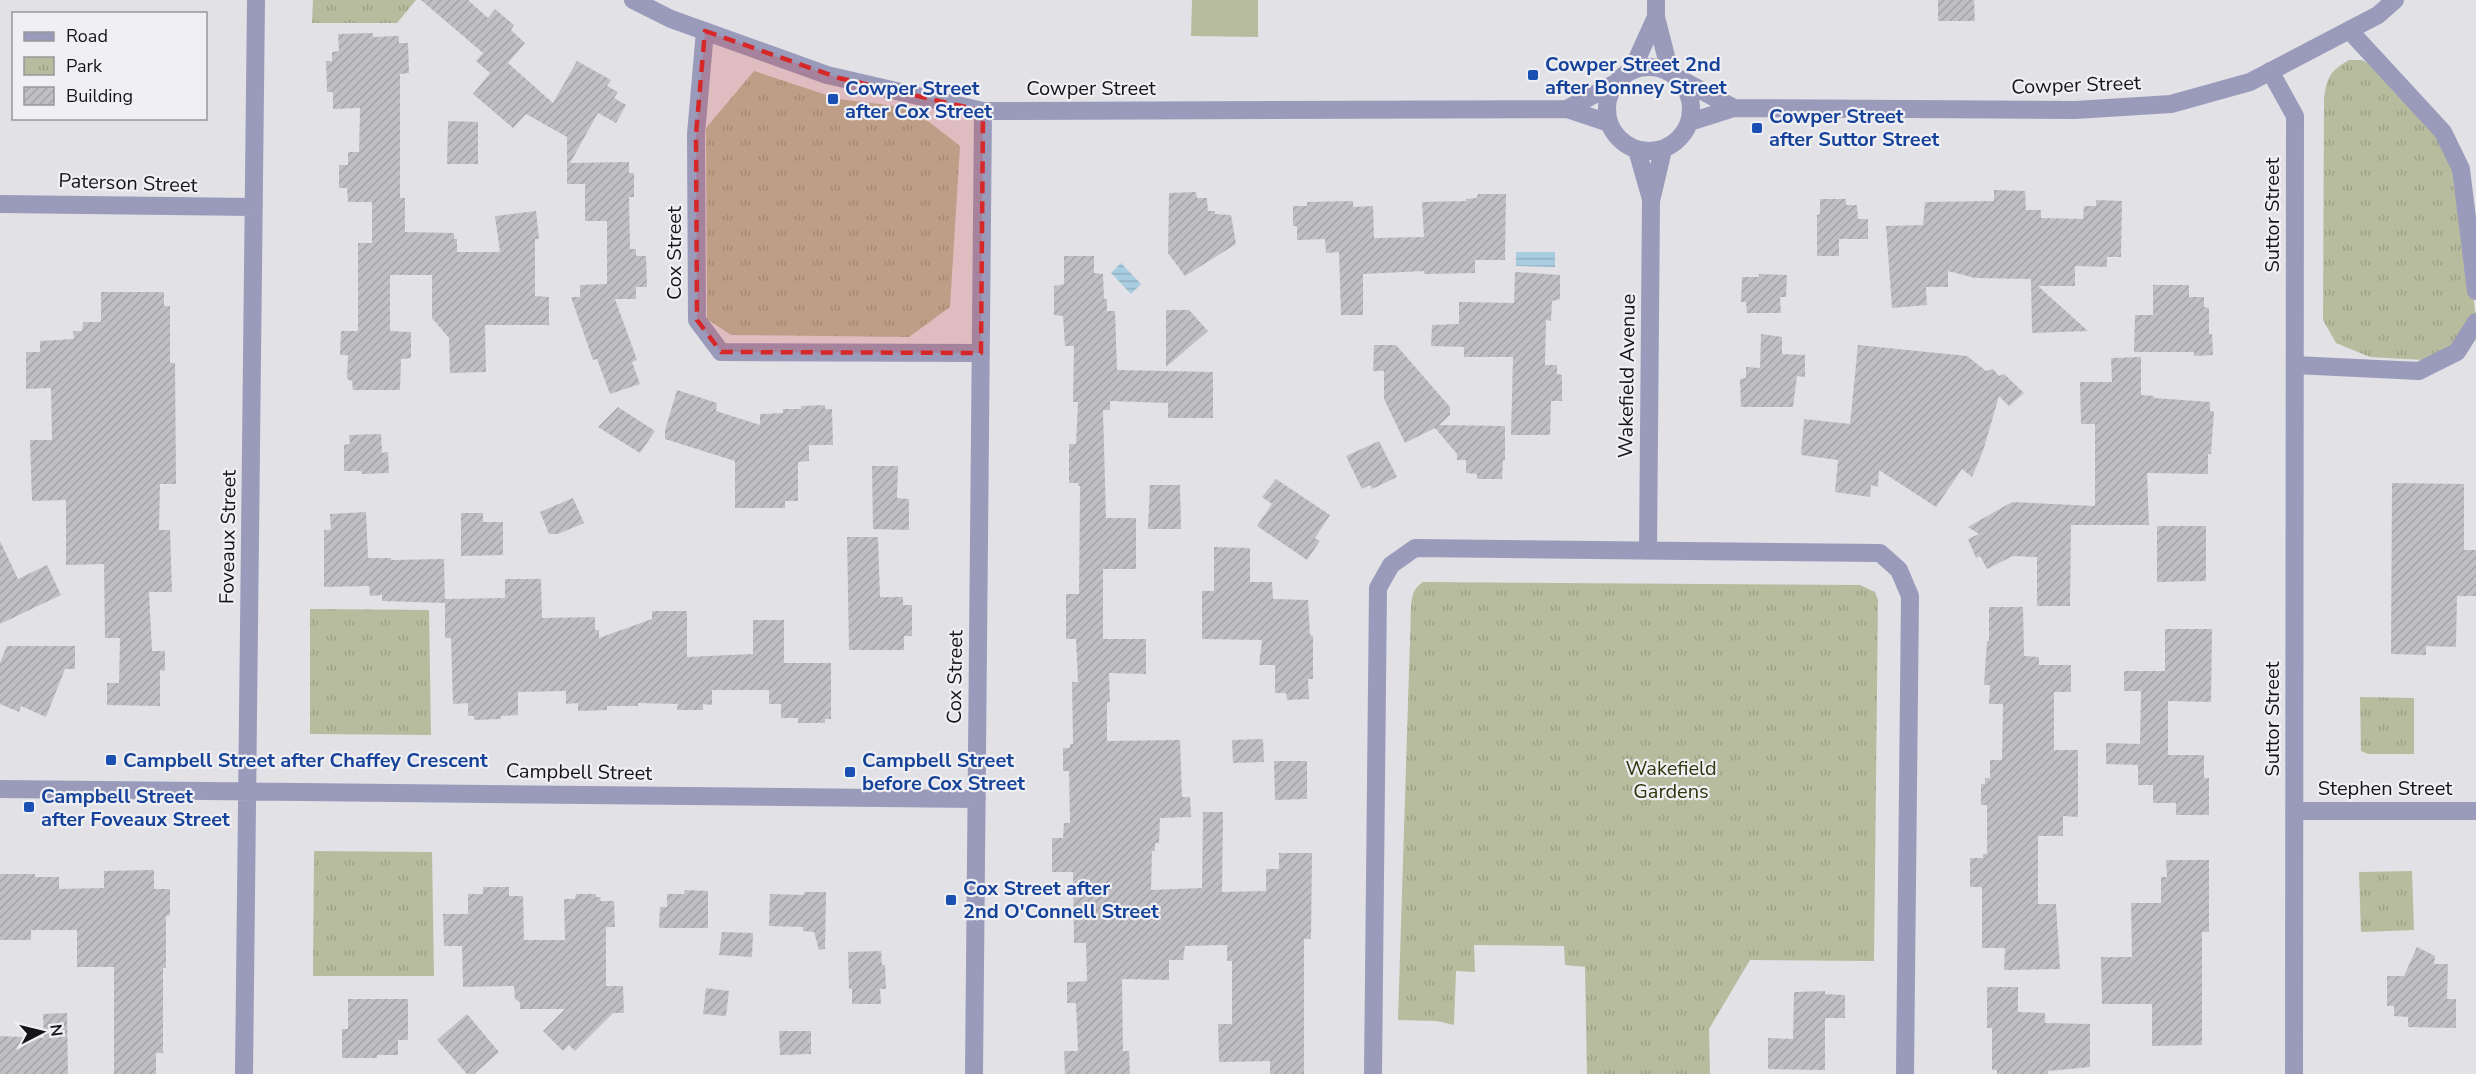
<svg xmlns="http://www.w3.org/2000/svg" width="2476" height="1074" font-family="'Nunito Sans',sans-serif">
<style>
.grass{fill:#b8bc9e}
.park{fill:url(#park-tufts)}
.water{fill:url(#water-rules)}
.building{fill:url(#building-hatch)}
.lines{fill:none;stroke-linecap:round;stroke-linejoin:round}
.minor{stroke:#9a9abb;stroke-width:18}
.marked{fill:#d62828;fill-opacity:0.2;stroke:#d62828;stroke-width:4.5;stroke-dasharray:12 8;stroke-linejoin:round}
.transit-dot{fill:#1a4fb4;stroke:#efeff4;stroke-width:2}
.labels{text-anchor:middle;dominant-baseline:central;stroke-width:4.5;stroke-linejoin:round;paint-order:stroke}
.transit-label{font-size:20px;font-weight:bold;fill:#164399;stroke:#efeff4;text-anchor:start}
.street-label{font-size:20px;fill:#151517;stroke:#efeff4}
.park-label{font-size:20px;fill:#32350b;stroke:#efeff4}
</style>
<defs>
<pattern id="park-tufts" width="24" height="20" patternUnits="userSpaceOnUse" patternTransform="scale(1.5)"><rect width="24" height="20" fill="#b8bc9e"/><path d="M3 7l-1-3M5 7V3M7 7l1-3M15 17l-1-3M17 17v-4M19 17l1-3" fill="none" stroke="#9da187"/></pattern>
<pattern id="water-rules" width="6" height="5" patternUnits="userSpaceOnUse" patternTransform="scale(1.5)"><rect width="6" height="5" fill="#a9cde0"/><path d="M0 2.5h6" fill="none" stroke="#91afbf"/></pattern>
<pattern id="building-hatch" width="6" height="6" patternUnits="userSpaceOnUse" patternTransform="scale(1.5)"><rect width="6" height="6" fill="#c0bfc4"/><path d="M-1 1l2-2M0 6l6-6M5 7l2-2" fill="none" stroke="#a4a3a8"/></pattern>
</defs>
<rect width="100%" height="100%" fill="#e2e1e6"/>
<path class="grass" d="M1192 0H1258V37L1191 36Z"/>
<path class="park" d="M313 0H416L397 23H312Z
M2349 60H2362L2378 69 2439 133 2457 172 2476 318 2454 351 2423 360 2370 357 2336 343 2323 320 2324 99C2327 77 2330 71 2349 60Z
M754 71 839 99 911 108 960 146 950 307 909 337 731 335 707 319 706 128Z
M1423 582 1860 585 1875 592 1878 600 1874 961 1750 960 1709 1029 1710 1074H1587L1585 967 1565 965 1564 946 1474 945 1475 972 1456 971 1454 1025 1437 1021 1398 1020 1411 607C1412 595 1413 589 1423 582Z
M310 609 429 610 431 735 310 734Z
M2360 697 2414 698V754H2368L2361 751Z
M314 851 432 852 434 976H313Z
M2412 871 2414 930 2361 932 2359 872Z"/>
<path class="water" d="M1516 252H1555V267L1516 266Z
M1121 263 1141 284 1131 294 1111 273Z"/>
<path class="building" d="M421 0H468L488 18 495 9 514 25 511 30 525 43 508 63 553 103 577 61 611 80 607 86 618 92 614 98 626 105 616 123 598 113 570 163 629 162V173H634V197H629L630 249H636V256H646L647 287H636V299H615L637 360 632 362 640 384 610 394 597 359 593 360 571 297H580V285L607 284V221H585V184H567V137L526 114 513 128 473 94 490 73 476 61 483 53Z
M1938 0H1974L1975 21H1938Z
M373 33V37L399 36V43H408L409 73 400 74V198H405V232L454 233V239H457V252H500L495 216 536 211 539 239H535V296L549 297V325H485L486 372 450 373 449 338 432 318V275H390V331L411 332V358L401 359 400 390H353L352 381 347 379 348 355H340L341 331H358V243H372V202H348L347 188H339V165H348V152H359L360 108 333 109V92H327L326 61H332V52L339 51 338 34Z
M448 121 478 122V164H447Z
M1994 190 2025 191 2026 210H2041V218L2083 219 2084 206H2096V200L2122 201 2121 257H2107V267L2075 266V286H2038L2088 331 2032 333 2031 279 1975 278 1948 271V287H1926L1927 305 1892 308 1886 226 1923 225 1925 202 1994 201Z
M1196 192 1197 198H1207L1208 211H1215V214L1231 215 1236 244 1185 276 1168 253 1169 193Z
M1478 194H1506L1505 260H1475V273L1424 274V271L1363 274V315H1341L1339 252 1326 253 1325 239 1297 240V226H1293V206H1307V202L1353 201V207L1373 206 1374 238 1424 237 1422 202 1466 201V199L1477 198Z
M1820 199H1846V205H1857L1858 219H1868V239H1839V256H1817V215L1820 214Z
M1064 256H1094V273L1103 274 1104 299H1107V311H1115L1117 370 1213 372V418H1168V403L1110 401V410H1103L1106 518H1136V569H1103V639H1146V674L1109 673 1110 702H1107V741L1180 740 1182 797H1190L1191 817 1160 818 1159 843H1155V851H1152L1151 890 1202 888 1203 812H1223L1222 892 1266 891V869H1279V853H1312L1311 939H1304V1074H1270V1061L1219 1062 1218 1024H1232V961H1227V945L1185 946 1183 960H1169V980L1122 979 1123 1051H1129L1130 1074H1065L1064 1051H1078L1076 1003H1067V982L1087 981 1086 943H1074L1073 872H1052V838H1063L1064 823H1070L1069 771H1063V748H1070V744H1073L1072 682H1078L1076 639H1066V594H1079L1080 486H1078V483H1069V444H1076L1078 402H1073L1074 346H1065L1063 316 1054 315V286L1064 284Z
M1515 272 1560 275V299L1552 301 1551 321 1546 320 1545 365H1557V374L1562 375V401H1551L1550 435H1511L1513 357H1464V347L1431 346 1432 325 1459 324V302L1514 303Z
M1759 274 1787 275 1786 297H1780L1781 313H1747L1746 302H1741L1742 277H1759Z
M2153 285H2189V297H2204V307L2209 308V334H2212L2213 355 2194 356V352H2134L2135 315H2153Z
M101 292H164V306H170V363H175L176 484H160L159 530H170L172 592H149L152 651H165V671L160 670V706L107 705V683H119L120 638H105L104 564 66 565V500L32 501 30 440H52L51 388 26 389V352H40V341L74 339 73 331H82L83 322H101Z
M1166 310H1189L1208 331 1166 367Z
M1761 334 1782 337V354L1805 355V377L1797 376 1793 407H1741L1740 379 1746 378V367L1760 368Z
M1374 345H1396L1450 407V415L1439 425 1505 426V460H1503L1502 479H1477V474L1466 473V460H1457V454L1435 428 1405 443 1384 399V371H1373Z
M1858 345 1967 356 1986 371 1993 369 1999 376 2004 374 2024 393 2009 406 1999 396 1983 451 1972 477 1962 469 1936 507 1879 470 1878 487 1871 485 1870 497 1835 492 1838 460 1801 455 1804 419 1850 424Z
M2141 357V395L2154 396V398L2210 402V411H2214L2211 454H2208V474L2147 473 2149 525H2071L2070 606H2037V557L2013 556 1987 569 1980 556 1976 558 1968 539 1979 534 1968 527 2012 502 2095 506V424H2081L2080 382H2112L2111 358Z
M677 390 717 403 716 411 760 425V414L783 413V409H801V406L825 405V409H832L833 445H809V461L798 462V501H785V508H735V461L665 439V430Z
M618 407 655 431 640 453 598 427Z
M381 434 382 453 388 452 389 473 362 474 361 471H344V445L350 444 349 435Z
M1379 441 1397 477 1372 489 1370 485 1362 489 1346 456Z
M872 466H898L897 498 909 499V530L873 529Z
M1276 479 1330 515 1315 538 1320 541 1307 560 1257 526 1272 504 1262 497Z
M2392 483 2464 484V550H2476V596H2457L2456 647 2426 646V655L2391 654Z
M1150 485H1180L1181 529H1148Z
M573 498 584 523 558 534H549L540 512Z
M366 512 368 558H391V560L444 559 445 603 382 601V595L370 596 369 586 324 587V530H331L330 514Z
M461 513H483V522H503V555L461 556Z
M2157 526H2206V581L2157 582Z
M847 537H878L880 597H903V605H912V636H904V650H849Z
M0 541 18 579 47 565 61 595 0 624Z
M1214 547 1250 548V582H1272L1273 599 1308 600 1310 635 1313 636V679H1308L1309 699 1287 700 1286 693H1275V665H1259L1262 640 1202 639V591H1214Z
M505 579H541L542 618 595 617V630H599V638L652 619V611H687V657L753 654V620H784V663H831V719H825V723H798V718H781V704H769V690H712V705L703 704V710H677L678 704 638 703V706H607V710L578 711V703L566 704V691L518 692V715L501 716V719L474 720V716H468V703L453 704 451 638H445V599L505 598Z
M1989 607H2023L2024 656 2039 657V665H2071V692H2054V750H2078V817L2063 816V836H2038V904H2056L2060 969 2004 970 2005 948H1982V887H1970V858H1983V854H1987V805H1981V784H1985V778H1990V760H2002L2003 704H1989L1990 685H1984L1987 641H1989Z
M2165 629H2212L2211 702 2168 701V755H2204V778H2209V815H2176V803H2153V785H2138V765L2106 764V743L2140 744 2141 691H2124V671H2165Z
M7 646H75V669H65L46 717 21 706 19 712 0 704V663Z
M1263 739 1264 762 1233 763 1232 740Z
M1274 761H1307V799L1275 800Z
M2166 860H2209V932H2202V1045L2152 1046V1004H2102L2101 957H2132L2131 903H2161V877H2167Z
M154 870V889H170V915L166 916V968H163V1053H156V1074H114V967H77V930H31V940H0V874H35V877H59V889L104 888V871Z
M483 887H509V896H523L524 940H565L564 899H575L576 894H596V897H601L600 901H614L615 927H606V986H623L624 1013H613L575 1051 569 1045 563 1051 543 1031 565 1009H520V1002L515 999 514 986 463 987 462 946H444L443 914H468V894H483Z
M685 890 708 891V928H659L660 907H667V894H684Z
M804 892H826L825 949 819 950 814 932 803 931V927L769 926 770 894 804 895Z
M722 932 753 933 752 957 719 955Z
M2417 947 2435 956 2434 964H2448L2447 999H2456V1028L2408 1027V1017L2394 1016V1006H2387V976H2404Z
M881 951 882 965H885L886 989H880L881 1004H852V989H849L848 952Z
M1987 987H2018V1012L2045 1013V1023L2090 1024V1067L2048 1071V1074H1997V1070H1992V1028H1987Z
M706 988 729 991 726 1016 703 1014Z
M1825 991V994L1845 995V1018H1825V1070L1768 1069V1038L1793 1039 1794 992Z
M348 999H408V1040H398V1055H377V1058H342V1029H348Z
M67 1013 68 1074H0V1036L44 1038 43 1014Z
M467 1014 499 1052 474 1074H467L437 1040Z
M779 1031H811V1054L780 1055Z"/>
<g class="lines">
<path class="minor" d="M633 0 671 19 827 75 983 111 1567 109 1609 123
M1656 0V17L1670 72
M2349 30 2443 132 2461 169 2476 291
M705 31 696 134 697 320 721 352 981 353
M1607 109a42 42 0 1 1 84 0a42 42 0 1 1-84 0Z
M1632 70 1656 17
M2270 71 2295 116 2294 1074
M1680 79 1734 108
M1567 109 1614 84
M1690 122 1734 108 2075 110 2171 104 2250 82 2378 15 2395 0
M1637 150 1651 199
M0 204 254 207
M2295 365 2419 371 2457 352 2476 322
M1648 551 1651 201 1663 150
M0 789 977 799
M2294 811H2476
M244 1074 256 0
M974 1074 983 111
M1373 1074 1378 588 1391 565 1415 548 1880 553 1899 570 1910 596 1905 1074"/>
</g>
<path class="marked" d="M705 31 839 78 983 111 981 353 721 352 697 320 696 134Z"/>
<g class="transit-dot">
<rect x="1527" y="69" width="12" height="12" rx="3"/>
<rect x="827" y="93" width="12" height="12" rx="3"/>
<rect x="1751" y="122" width="12" height="12" rx="3"/>
<rect x="105" y="754" width="12" height="12" rx="3"/>
<rect x="844" y="766" width="12" height="12" rx="3"/>
<rect x="23" y="801" width="12" height="12" rx="3"/>
<rect x="945" y="894" width="12" height="12" rx="3"/>
</g>
<g class="labels">
<g class="transit-label">
<text x="1545" y="64">Cowper Street 2nd<tspan x="1545" dy="23">after Bonney Street</tspan></text>
<text x="845" y="88">Cowper Street<tspan x="845" dy="23">after Cox Street</tspan></text>
<text x="1769" y="116">Cowper Street<tspan x="1769" dy="23">after Suttor Street</tspan></text>
<text x="123" y="760">Campbell Street after Chaffey Crescent</text>
<text x="862" y="760">Campbell Street<tspan x="862" dy="23">before Cox Street</tspan></text>
<text x="41" y="796">Campbell Street<tspan x="41" dy="23">after Foveaux Street</tspan></text>
<text x="963" y="888">Cox Street after<tspan x="963" dy="23">2nd O'Connell Street</tspan></text>
</g>
<g class="street-label">
<text transform="translate(2076 85) rotate(-2)">Cowper Street</text>
<text x="1091" y="88">Cowper Street</text>
<text transform="translate(128 183) rotate(2)">Paterson Street</text>
<text transform="translate(2272 215) rotate(-90)">Suttor Street</text>
<text transform="translate(674 253) rotate(-90)">Cox Street</text>
<text transform="translate(1627 376) rotate(-89)">Wakefield Avenue</text>
<text transform="translate(228 537) rotate(-89)">Foveaux Street</text>
<text transform="translate(955 677) rotate(-89)">Cox Street</text>
<text transform="translate(2272 719) rotate(-90)">Suttor Street</text>
<text transform="translate(579 772) rotate(1)">Campbell Street</text>
<text x="2385" y="788">Stephen Street</text>
</g>
<g class="park-label">
<text x="1671" y="768">Wakefield<tspan x="1671" dy="23">Gardens</tspan></text>
</g>
</g>
<rect x="12" y="12" width="195" height="108" fill="#efeff4" stroke="#98989c" stroke-width="1.5"/>
<rect x="24" y="32" width="30" height="9" fill="#9a9abb" stroke="#98989c" stroke-width="1.5"/>
<text x="66" y="42" font-size="18" fill="#151517">Road</text>
<rect x="24" y="57" width="30" height="18" fill="url(#park-tufts)" stroke="#98989c" stroke-width="1.5"/>
<text x="66" y="72" font-size="18" fill="#151517">Park</text>
<rect x="24" y="87" width="30" height="18" fill="url(#building-hatch)" stroke="#98989c" stroke-width="1.5"/>
<text x="66" y="102" font-size="18" fill="#151517">Building</text>
<g transform="translate(42 1032) rotate(83)" stroke="#efeff4" stroke-width="4.5" paint-order="stroke">
<path d="M0-4.5L10 22L0 15L-10 22Z" fill="#151517"/>
<text y="-9" font-size="16" font-weight="bold" text-anchor="middle" fill="#151517">N</text>
</g>
</svg>
